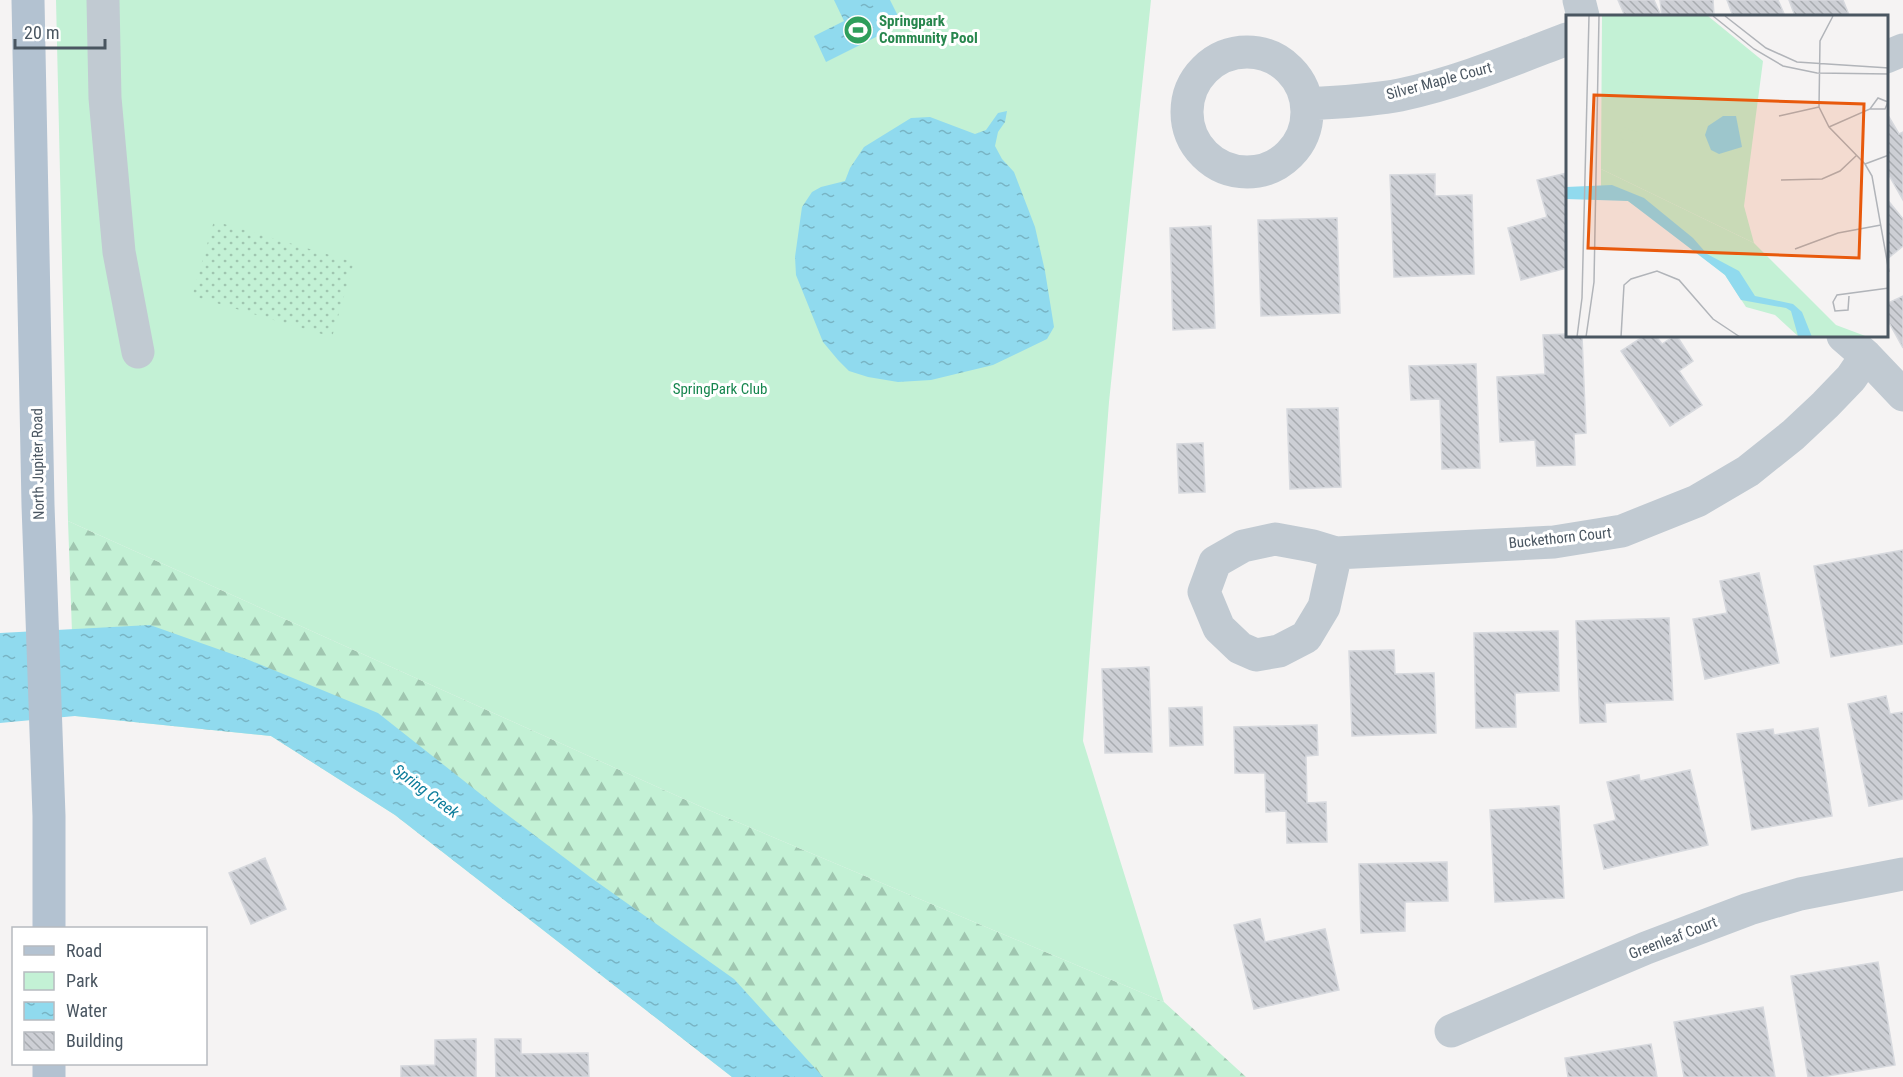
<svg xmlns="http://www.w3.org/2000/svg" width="1903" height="1077" font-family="'Roboto Condensed',sans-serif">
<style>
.forest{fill:url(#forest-firs)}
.park{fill:#c3f1d5}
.garden{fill:url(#garden-dots)}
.water{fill:url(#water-ripples)}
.building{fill:url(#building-back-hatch);stroke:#d7d9de;stroke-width:1.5}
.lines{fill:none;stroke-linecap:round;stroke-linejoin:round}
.minor{stroke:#c1cad2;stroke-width:33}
.major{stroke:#b3c2d1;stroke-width:33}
.labels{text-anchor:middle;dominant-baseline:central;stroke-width:6;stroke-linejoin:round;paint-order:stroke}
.leisure-label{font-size:15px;font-weight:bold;fill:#27864d;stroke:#fff;text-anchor:start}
.street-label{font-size:15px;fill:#4a5661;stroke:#fff}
.park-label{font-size:15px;fill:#17864f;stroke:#fff}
.water-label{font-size:16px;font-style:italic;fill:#0c7c9b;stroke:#fff}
.inset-road{fill:none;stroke:#b1b4b9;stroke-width:1.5}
.view{fill:#e8590c;fill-opacity:0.15;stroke:#e8590c;stroke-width:3}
.inset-edge{fill:none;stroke:#4a5661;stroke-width:3}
</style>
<defs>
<pattern id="forest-firs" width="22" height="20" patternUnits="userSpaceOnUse" patternTransform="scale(1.5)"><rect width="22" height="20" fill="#c3f1d5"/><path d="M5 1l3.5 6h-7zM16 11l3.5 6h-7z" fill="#a0c6b0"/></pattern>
<pattern id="garden-dots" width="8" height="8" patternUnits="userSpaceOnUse" patternTransform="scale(1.5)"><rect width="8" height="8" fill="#c3f1d5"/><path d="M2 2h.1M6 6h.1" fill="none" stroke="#a0c6b0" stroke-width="1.8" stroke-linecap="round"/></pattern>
<pattern id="water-ripples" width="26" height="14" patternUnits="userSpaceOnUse" patternTransform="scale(1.5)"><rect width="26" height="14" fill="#90daee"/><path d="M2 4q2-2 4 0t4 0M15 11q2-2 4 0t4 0" fill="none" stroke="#78b4c4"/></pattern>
<pattern id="building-back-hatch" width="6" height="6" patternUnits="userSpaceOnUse" patternTransform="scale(1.5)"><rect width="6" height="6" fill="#cdcfd5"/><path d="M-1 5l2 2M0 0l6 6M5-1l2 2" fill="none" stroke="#a8abb0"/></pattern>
</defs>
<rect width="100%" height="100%" fill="#f5f3f3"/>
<path class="forest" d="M68 521 704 808 1164 1002 1246 1077H732L395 815 271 736 75 716Z"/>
<path class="park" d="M56 0H1151L1109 402 1083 741 1164 1002 704 808 68 521Z"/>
<path class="garden" d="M214 221 354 262 332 337 192 296Z"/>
<path class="water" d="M834 0H890L902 24 826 62 814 36 844 21Z
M1007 111 1005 122 998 132 995 146 1002 159 1014 172 1035 227 1045 271 1054 327 1047 339 993 365 931 380 898 382 868 377 849 371 838 360 823 342 796 275 795 257 802 207 812 192 821 187 845 181 850 168 864 147 911 118 930 117 975 134 986 130 998 113Z
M150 625 249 660 378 713 497 807 590 877 734 979 823 1077H732L395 815 271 736 75 716 0 723V633Z"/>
<path class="building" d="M1618 0H1654L1661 16H1625Z
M1660 0H1713L1714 16H1662Z
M1727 0H1778L1785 16H1733Z
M1789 0H1843L1849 15 1844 16H1795Z
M1889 117 1899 134 1903 132V200L1886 170V119Z
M1567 173V268L1521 280 1508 228 1547 217 1537 180Z
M1435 174V196L1472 195 1474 274 1394 277 1390 175Z
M1886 198 1903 219V246L1886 260Z
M1337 218 1340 313 1261 316 1258 220Z
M1211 226 1215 328 1173 330 1170 228Z
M1903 296V348L1886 317V304Z
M1567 334V336H1582L1586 433 1574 434 1575 465 1537 466 1535 440 1500 442 1497 377 1545 374 1543 335Z
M1644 336H1656L1662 344 1674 336H1677L1693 361 1679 371 1702 405 1670 426 1621 351Z
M1476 364 1480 468 1442 469 1440 399 1411 400 1409 366Z
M1338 408 1341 487 1290 489 1287 409Z
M1203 443 1205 492 1179 493 1177 444Z
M1903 550V644L1831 657 1814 566Z
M1759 573 1779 663 1705 679 1693 619 1727 613 1720 581Z
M1669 618 1673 700 1605 703 1606 722 1580 723 1576 621Z
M1558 631 1559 691 1515 693 1516 727 1476 728 1474 633Z
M1394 650 1395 674 1434 673 1436 733 1352 736 1349 651Z
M1149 667 1152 752 1105 753 1102 669Z
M1886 696 1890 714 1903 712V799L1869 806 1848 704Z
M1202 707 1203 745 1170 746 1169 708Z
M1317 725 1318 755 1306 756 1307 803 1326 802 1327 842 1287 843 1286 811 1266 812 1265 773H1235L1234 727Z
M1818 728 1832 816 1752 830 1737 734 1773 729 1774 735Z
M1690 770 1708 845 1604 869 1594 825 1616 820 1607 782 1639 775 1640 781Z
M1559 806 1564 898 1495 902 1490 810Z
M265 858 286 909 251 924 229 873Z
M1447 862 1448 901 1405 902V931L1361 933 1359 864Z
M1260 919 1265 942 1325 929 1339 990 1254 1009 1234 925Z
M1878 962 1895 1065 1821 1077H1808L1791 976Z
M1763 1007 1775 1077H1684L1674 1022Z
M476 1039V1077H401V1066L435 1065V1040Z
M495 1039H521V1054L588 1053 589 1077H496Z
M1651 1044 1657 1077H1568L1565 1058Z"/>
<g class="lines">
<path class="minor" d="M103 0 105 98 119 252 138 352
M1579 0 1583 16
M1187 112a60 60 0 1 1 120 0a60 60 0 1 1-120 0Z
M1886 57 1903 50
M1307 104C1338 102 1369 101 1400 95 1457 83 1512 60 1567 39
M1843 336 1866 356 1903 395
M1275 539 1313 546 1336 553 1324 607 1306 637 1279 651 1256 655 1240 648 1219 628 1204 592 1215 562 1243 546Z
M1336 553 1554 542 1622 531 1697 501 1748 471 1793 435 1825 405 1851 378 1866 356
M1451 1031 1646 948 1749 909 1800 894 1903 874"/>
<path class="major" d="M28 0 38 505 49 816V928
M49 1064V1077"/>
</g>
<defs>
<g id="stadium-disc" transform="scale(1.5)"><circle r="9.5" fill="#2e9e5b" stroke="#fff"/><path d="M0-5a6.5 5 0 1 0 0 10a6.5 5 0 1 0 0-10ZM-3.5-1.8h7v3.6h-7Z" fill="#fff"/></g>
</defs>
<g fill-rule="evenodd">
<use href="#stadium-disc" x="858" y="30"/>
</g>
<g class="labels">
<g class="leisure-label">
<text x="879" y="21">Springpark<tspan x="879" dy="17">Community Pool</tspan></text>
</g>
<g class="street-label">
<text transform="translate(1439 81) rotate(-15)">Silver Maple Court</text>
<text transform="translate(38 464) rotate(-91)">North Jupiter Road</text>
<text transform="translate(1560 538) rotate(-6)">Buckethorn Court</text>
<text transform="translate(1673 938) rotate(-21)">Greenleaf Court</text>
</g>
<g class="park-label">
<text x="720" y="389">SpringPark Club</text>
</g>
<g class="water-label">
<text transform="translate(426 791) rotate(37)">Spring Creek</text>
</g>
</g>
<g transform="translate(1566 15)">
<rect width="322" height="322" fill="#f5f3f3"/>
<path d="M35 154 188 228 270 310 302 322H233L209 300 180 292 159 260 80 198 62 186 35 182Z" fill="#c3f1d5"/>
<path d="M36 1H142L197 46 178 191 188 228 35 154Z" fill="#c3f1d5"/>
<path d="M57 112 77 119 73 129 53 123Z" fill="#c3f1d5"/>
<path d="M157 101H170L176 132 153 139 145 135 139 120 142 111ZM46 170 78 183 127 223 141 239 173 256 189 281 227 289 236 297 246 322 232 321 225 296 220 293 175 285 159 260 62 186 0 184V172Z" fill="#90daee"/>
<path class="inset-road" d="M147 1 188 34 217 51 251 58 323 59M159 1 200 33 231 47 323 53M267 1 254 26 253 92 263 112 299 149 306 161 323 257M213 101 253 92M263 112 304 94 312 83 322 87 319 94H304M299 149 323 140M215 165 256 164 274 156 291 140M229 234 272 218 315 210M283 281 282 295 269 296 267 287 271 280 323 273M11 322 16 283 23 1M20 322 28 267 33 1M55 322 58 270 65 264 91 256 113 265 147 304 174 322"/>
<path class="view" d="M28 80 298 89 293 243 22 233Z"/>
<rect width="322" height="322" class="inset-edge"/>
</g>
<rect x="12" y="927" width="195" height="138" fill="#ffffff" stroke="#b7bbc0" stroke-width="1.5"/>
<rect x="24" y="946" width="30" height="9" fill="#b3c2d1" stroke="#b7bbc0" stroke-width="1.5"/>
<text x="66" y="957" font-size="18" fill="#4a5661">Road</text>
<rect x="24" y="972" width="30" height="18" fill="#c3f1d5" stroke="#b7bbc0" stroke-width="1.5"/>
<text x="66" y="987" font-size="18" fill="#4a5661">Park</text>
<rect x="24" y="1002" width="30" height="18" fill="url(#water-ripples)" stroke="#b7bbc0" stroke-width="1.5"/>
<text x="66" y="1017" font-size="18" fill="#4a5661">Water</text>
<rect x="24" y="1032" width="30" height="18" fill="url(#building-back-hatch)" stroke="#b7bbc0" stroke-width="1.5"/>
<text x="66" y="1047" font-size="18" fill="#4a5661">Building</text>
<path d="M15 39v9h90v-9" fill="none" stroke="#4a5661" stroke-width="3"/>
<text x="24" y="39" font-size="18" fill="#4a5661" stroke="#ffffff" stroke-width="4.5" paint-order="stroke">20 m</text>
</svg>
